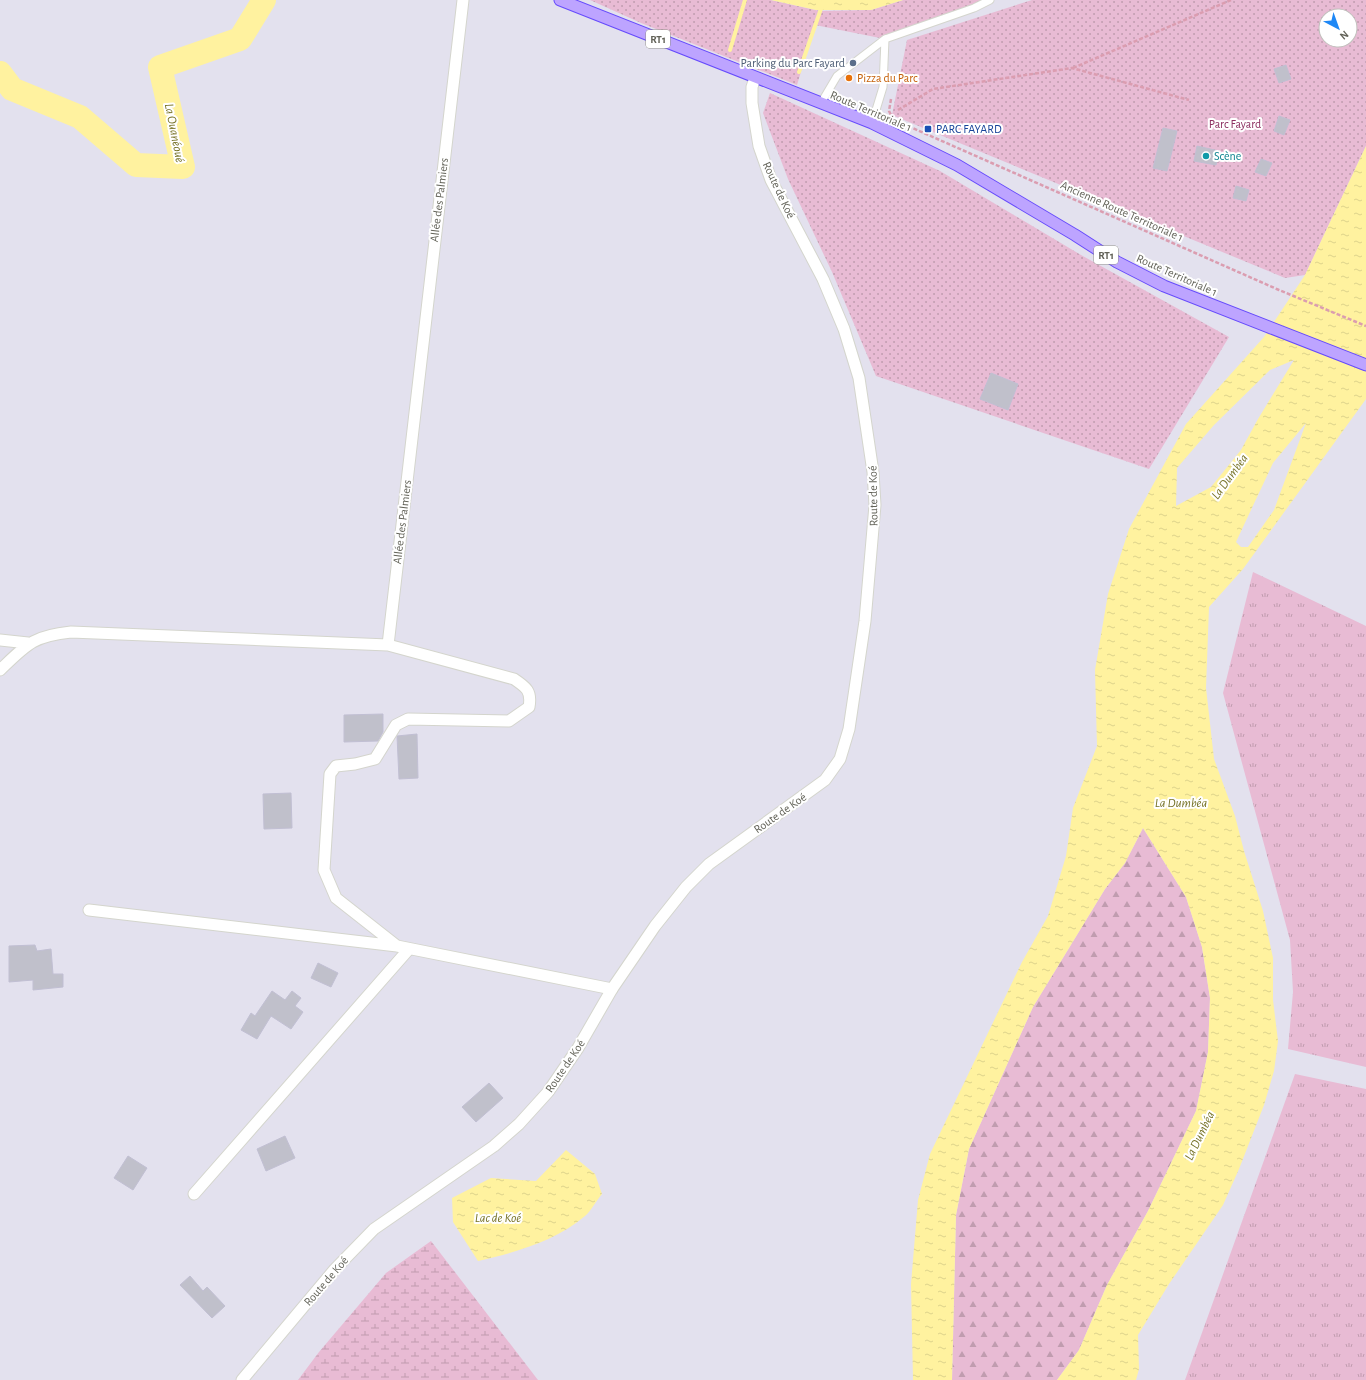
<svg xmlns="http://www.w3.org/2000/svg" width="1366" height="1380" font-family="'Alegreya Sans',sans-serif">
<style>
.grass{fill:url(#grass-tufts)}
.forest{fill:url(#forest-firs)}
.wetland{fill:url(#wetland-marsh)}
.park{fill:url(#park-dots);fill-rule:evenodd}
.water{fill:url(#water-ripples);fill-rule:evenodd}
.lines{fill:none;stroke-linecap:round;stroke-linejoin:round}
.stream{stroke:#fff29f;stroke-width:4}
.river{stroke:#fff29f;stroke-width:24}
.building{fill:#c0c0cb;stroke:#c1bfd3}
.service-casing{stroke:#d4d5cd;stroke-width:9}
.minor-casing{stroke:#d4d5cd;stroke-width:13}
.tertiary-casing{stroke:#d4d5cd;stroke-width:13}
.primary-casing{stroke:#664bfc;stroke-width:13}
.path{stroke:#db9db0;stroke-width:2.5;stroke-dasharray:4 2;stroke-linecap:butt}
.service{stroke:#fff;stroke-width:7}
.minor{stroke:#fff;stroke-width:11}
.tertiary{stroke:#fff;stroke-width:11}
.primary{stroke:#bda4ff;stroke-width:11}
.service-dot{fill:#5c6f8a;stroke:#fff;stroke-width:1.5}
.food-dot{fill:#e8710a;stroke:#fff;stroke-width:1.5}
.transit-dot{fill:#1a4fb4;stroke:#fff;stroke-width:1.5}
.culture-dot{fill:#0f9aa8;stroke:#fff;stroke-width:1.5}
.labels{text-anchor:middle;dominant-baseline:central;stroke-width:4;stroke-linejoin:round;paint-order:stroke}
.shield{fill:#fff;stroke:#92928b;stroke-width:1}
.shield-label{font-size:11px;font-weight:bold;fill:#636359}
.service-label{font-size:12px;fill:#4e5e75;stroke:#fff;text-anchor:end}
.food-label{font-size:12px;fill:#c56008;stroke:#fff;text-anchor:start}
.street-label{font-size:12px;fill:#636359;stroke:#fff}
.park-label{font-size:12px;fill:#8c2f60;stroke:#fff}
.transit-label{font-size:12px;fill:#164399;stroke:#fff;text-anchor:start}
.culture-label{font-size:12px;fill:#0d838f;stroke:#fff;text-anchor:start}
.water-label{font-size:13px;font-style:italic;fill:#777327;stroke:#fff}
</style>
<defs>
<pattern id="grass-tufts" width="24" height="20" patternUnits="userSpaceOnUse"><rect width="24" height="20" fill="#e8bbd4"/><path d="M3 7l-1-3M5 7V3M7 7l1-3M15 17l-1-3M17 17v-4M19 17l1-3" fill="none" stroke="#c09caf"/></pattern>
<pattern id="forest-firs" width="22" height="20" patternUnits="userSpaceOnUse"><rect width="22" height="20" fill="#e8bbd4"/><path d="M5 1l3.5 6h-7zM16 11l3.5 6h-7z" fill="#c09caf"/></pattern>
<pattern id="wetland-marsh" width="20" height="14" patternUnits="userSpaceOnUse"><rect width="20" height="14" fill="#e8bbd4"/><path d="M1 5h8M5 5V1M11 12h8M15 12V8" fill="none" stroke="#c09caf"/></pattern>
<pattern id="park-dots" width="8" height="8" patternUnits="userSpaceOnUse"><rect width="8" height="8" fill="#e8bbd4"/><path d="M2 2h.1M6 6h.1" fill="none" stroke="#c09caf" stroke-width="1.8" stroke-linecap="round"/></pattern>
<pattern id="water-ripples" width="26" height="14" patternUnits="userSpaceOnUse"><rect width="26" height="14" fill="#fff29f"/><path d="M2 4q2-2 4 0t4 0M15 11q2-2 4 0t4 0" fill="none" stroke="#ddd28b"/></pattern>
</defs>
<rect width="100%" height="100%" fill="#e3e1ee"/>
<path class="grass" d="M1253 572 1366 626V1067L1288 1049 1293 992 1290 940 1223 693Z
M1295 1074 1366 1089V1380H1185Z"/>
<path class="forest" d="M1143 828 1186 897 1202 947 1210 998 1208 1052 1196 1111 1148 1211 1107 1285 1079 1350 1057 1380H952L956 1215 969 1149 1033 1007 1105 889 1125 863Z"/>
<path class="wetland" d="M431 1241 538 1380H298L319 1352 386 1273Z"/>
<path class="park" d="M590 0H771L820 11 871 10 903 0H990L885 39 815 25 797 85 641 23Z
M1032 0H1366V146L1305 275 1285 278 892 115 907 40ZM1326 16H1350V40H1326Z
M770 93 940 171 1081 255 1229 337 1149 469 876 376 832 272 788 179 763 113Z"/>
<path class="water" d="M771 0H903L871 10H816Z
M1366 146V399L1243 569 1209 607 1206 688 1214 759 1235 816 1244 851 1263 911 1273 958V1000L1278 1041 1274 1071 1264 1105 1239 1169 1223 1205 1169 1284 1138 1335 1139 1369 1136 1380H1057L1079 1350 1107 1285 1148 1211 1196 1111 1208 1052 1210 998 1202 947 1186 897 1143 828 1125 863 1105 889 1033 1007 969 1149 956 1215 952 1380H913L911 1284 918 1200 930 1154 1022 962 1048 916 1066 856 1073 808 1097 746 1095 670 1108 594 1129 529 1186 424 1264 337 1305 275ZM1294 360 1258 419 1241 450 1211 487 1176 506 1177 468 1214 425 1270 370ZM1306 423 1274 510 1248 547H1241L1236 542 1273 463Z
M566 1150 595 1174 602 1194C596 1201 591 1211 585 1216 556 1241 514 1253 478 1261L453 1222 452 1198 491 1178 536 1181Z"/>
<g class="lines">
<path class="stream" d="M730 50 745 0
M799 72 824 0"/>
<path class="river" d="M0 73 12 89 80 117 136 165 183 167 160 67 240 39 264 0"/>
</g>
<path class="building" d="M1286 65 1291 79 1279 83 1274 69Z
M1279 116 1290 120 1284 135 1274 131Z
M1163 128 1177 131 1167 171 1153 168Z
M1197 146 1219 151 1216 165 1194 161Z
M1261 159 1272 163 1266 176 1255 172Z
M1236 186 1249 190 1246 201 1233 198Z
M991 373 1018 384 1008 410 980 399Z
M383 714V732L378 741 344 742V715Z
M417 734 418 778 399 779 397 736Z
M291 793 292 828 264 829 263 794Z
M35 945 37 951 51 949 53 974H63V987L33 990V980L9 982V946Z
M318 963 338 973 331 987 311 978Z
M272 991 285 1000 292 991 301 998 295 1006 303 1012 291 1029 271 1016 257 1039 241 1030 251 1013 255 1016Z
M489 1083 503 1098 476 1122 462 1107Z
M285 1136 295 1158 266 1171 257 1149Z
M128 1156 147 1168 133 1190 114 1178Z
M190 1276 203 1291 207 1287 225 1306 212 1318 180 1285Z"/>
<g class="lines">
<g class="service-casing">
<path id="service" d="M821 103 837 76 885 39
M872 123 883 87 885 39 974 8 990 0"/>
</g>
<g class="minor-casing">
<path id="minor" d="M0 640 28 643
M388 645 463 0
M0 670C27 644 33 636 71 632L388 645 514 679C526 687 532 691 529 707L509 721 408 719 396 725 375 759 355 764 336 766 330 774 324 870 336 898 397 946
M89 910 397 946 612 989
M194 1194 409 949"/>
</g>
<g class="tertiary-casing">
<path id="tertiary" d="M242 1380 335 1269 374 1229 494 1146 519 1124 548 1092 578 1048 612 989 655 926 686 887 709 864 825 780 840 759 849 729 865 621 875 505 873 472 859 378 844 329 823 279 771 180 759 146 752 103V87L755 78"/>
</g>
<g class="primary-casing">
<path id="primary" d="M560 0 872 123 957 165 1075 235 1117 262 1164 286 1366 365"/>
</g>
<path class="path" d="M1073 68 1231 0
M891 99 889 111 893 119
M898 110 933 89 1072 68 1189 100
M908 126 1279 290 1366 326"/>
<use href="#service" class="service"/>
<use href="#minor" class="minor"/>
<use href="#tertiary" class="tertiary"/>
<use href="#primary" class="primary"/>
</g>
<circle class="service-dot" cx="853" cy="63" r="4"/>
<circle class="food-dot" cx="849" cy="78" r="4"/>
<rect class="transit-dot" x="924" y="125" width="8" height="8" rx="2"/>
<circle class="culture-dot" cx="1206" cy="156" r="4"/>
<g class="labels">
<g class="shield">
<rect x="646" y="30" width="24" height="18" rx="3"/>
<rect x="1094" y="246" width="24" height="18" rx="3"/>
</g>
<g class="shield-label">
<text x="658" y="39">RT1</text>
<text x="1106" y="255">RT1</text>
</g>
<g class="service-label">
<text x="845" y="63">Parking du Parc Fayard</text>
</g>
<g class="food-label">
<text x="857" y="78">Pizza du Parc</text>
</g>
<g class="street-label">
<text transform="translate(871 111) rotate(23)">Route Territoriale 1</text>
<text transform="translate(779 190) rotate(65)">Route de Koé</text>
<text transform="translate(439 200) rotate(-83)">Allée des Palmiers</text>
<text transform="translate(1122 211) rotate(24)">Ancienne Route Territoriale 1</text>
<text transform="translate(1177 275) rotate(24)">Route Territoriale 1</text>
<text transform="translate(873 496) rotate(-91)">Route de Koé</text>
<text transform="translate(402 522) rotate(-83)">Allée des Palmiers</text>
<text transform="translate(780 813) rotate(-35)">Route de Koé</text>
<text transform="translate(565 1066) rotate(-56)">Route de Koé</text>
<text transform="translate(326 1281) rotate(-49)">Route de Koé</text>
</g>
<g class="park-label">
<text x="1235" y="124">Parc Fayard</text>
</g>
<g class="transit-label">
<text x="936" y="129">PARC FAYARD</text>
</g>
<g class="culture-label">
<text x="1214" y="156">Scène</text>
</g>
<g class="water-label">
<text transform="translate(174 133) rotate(79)">La Ouanéoué</text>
<text transform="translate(1230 477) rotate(-54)">La Dumbéa</text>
<text x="1181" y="803">La Dumbéa</text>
<text transform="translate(1200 1136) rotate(-64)">La Dumbéa</text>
<text x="498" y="1218">Lac de Koé</text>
</g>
</g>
<g transform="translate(1338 28) rotate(139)"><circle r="19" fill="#ffffff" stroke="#c1c1bd"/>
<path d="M0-3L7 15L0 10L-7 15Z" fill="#1e88f6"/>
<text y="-6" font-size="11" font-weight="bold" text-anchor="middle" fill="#636359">N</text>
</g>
</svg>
